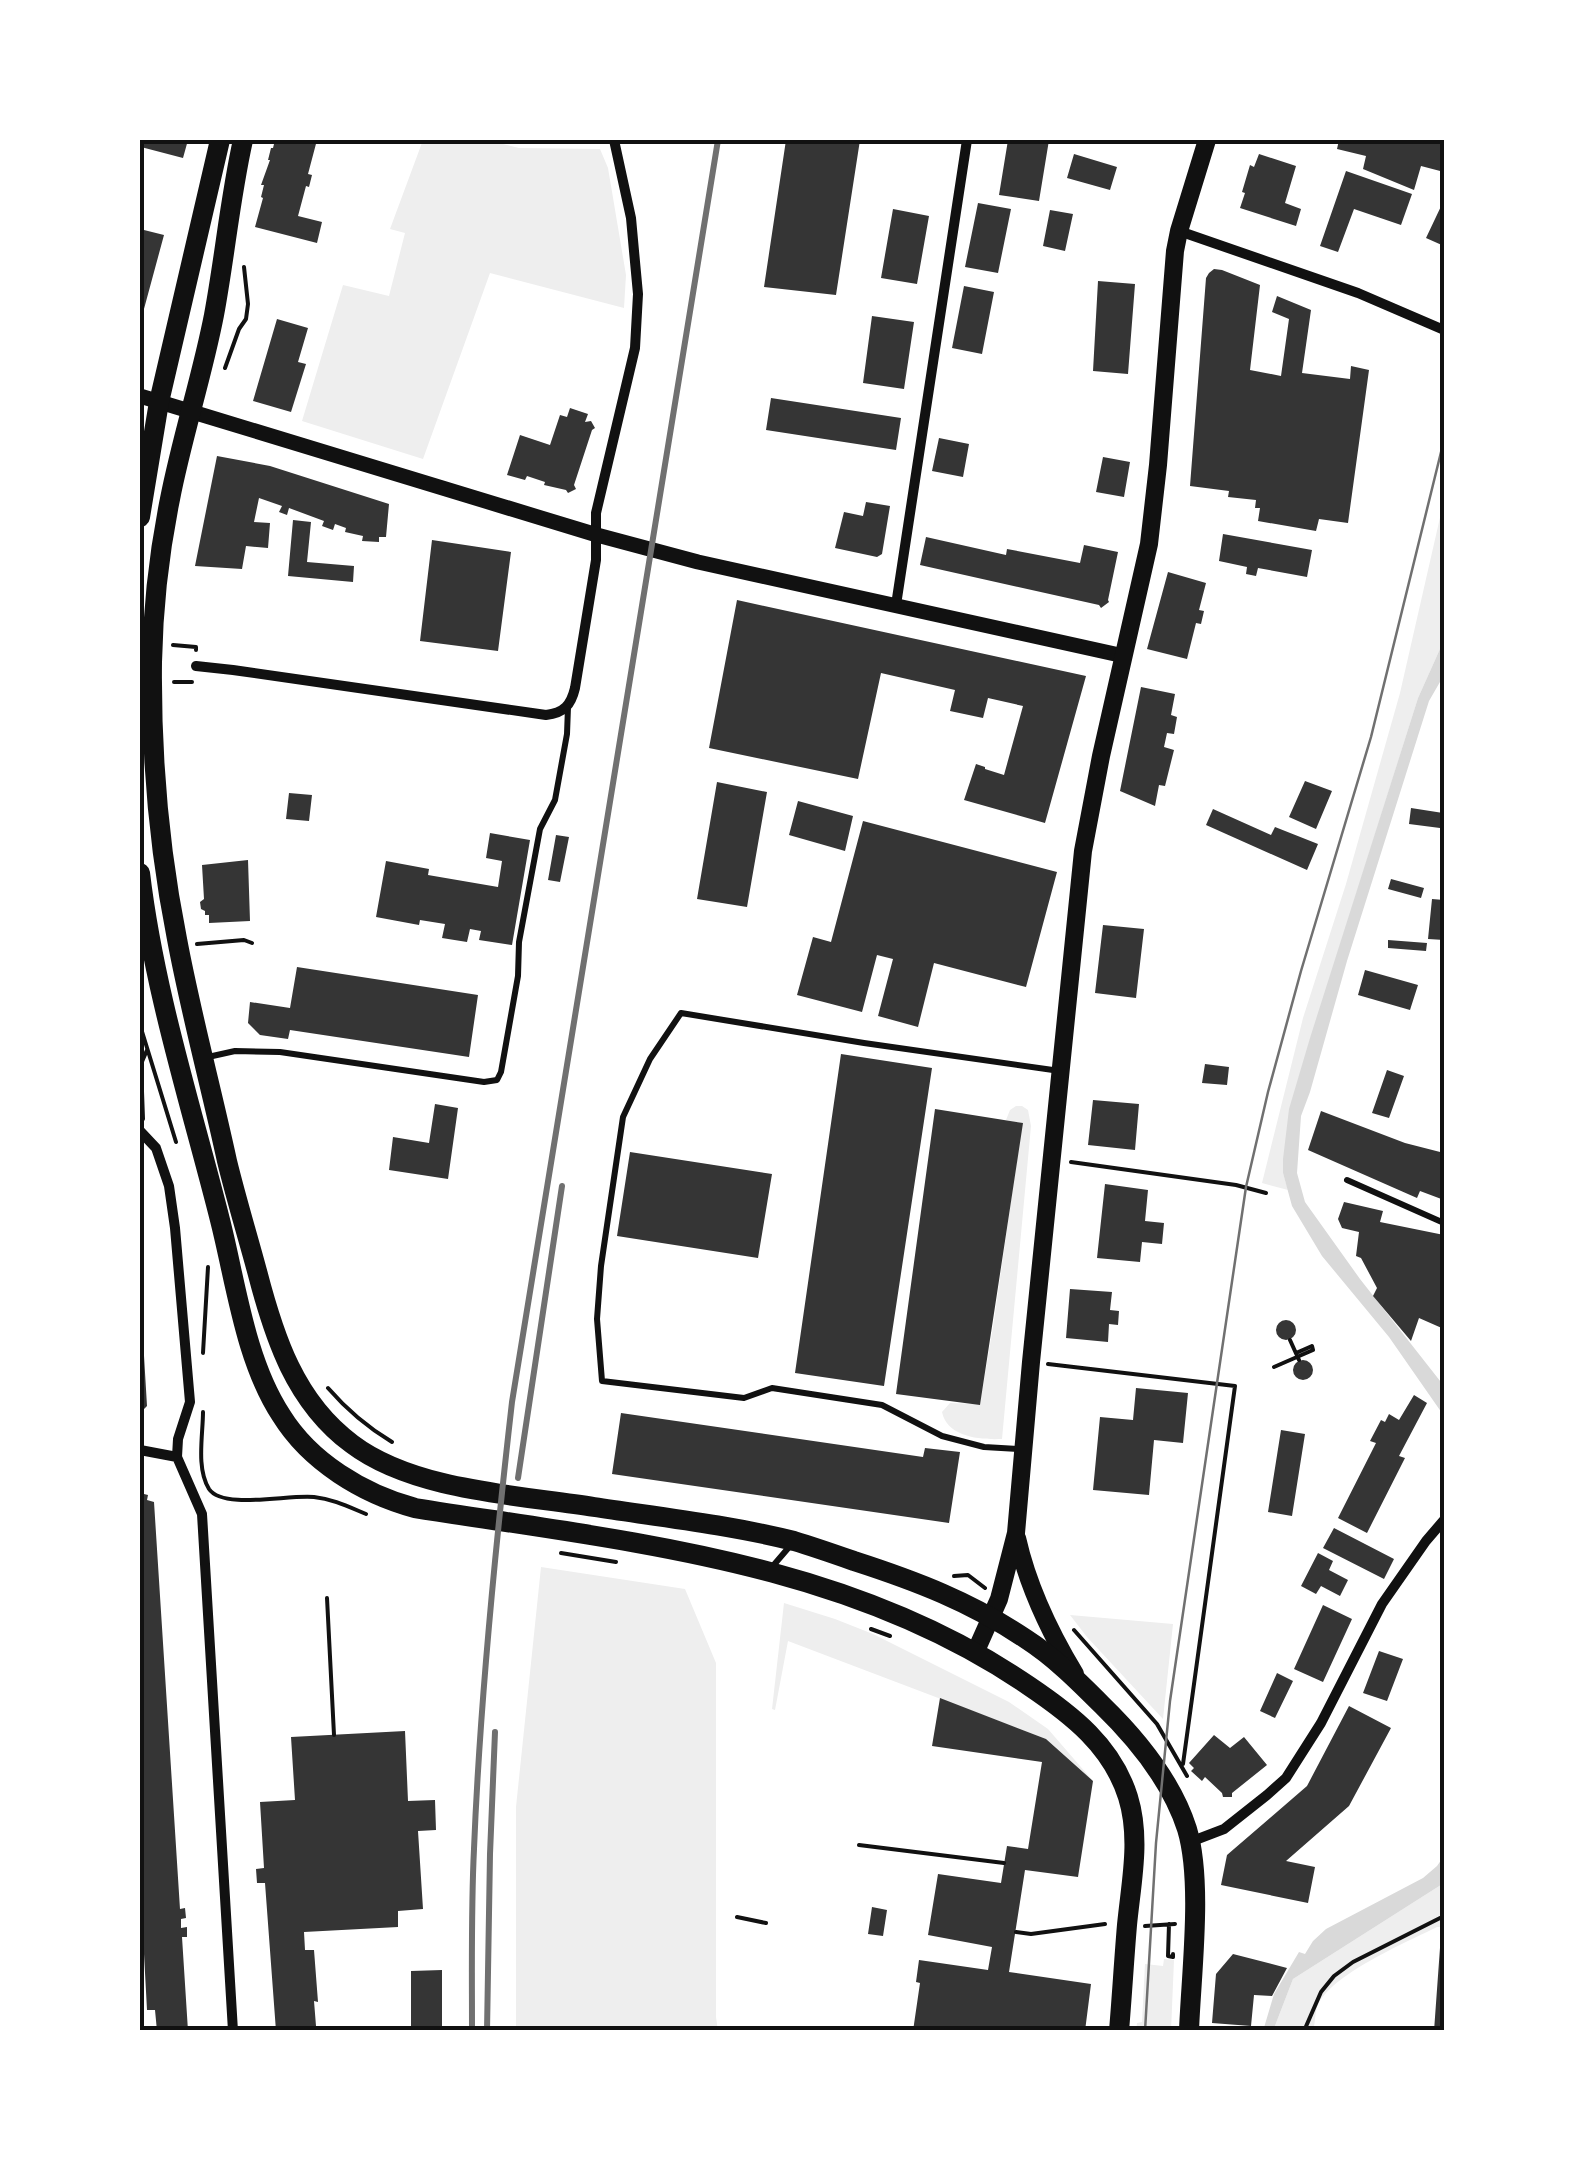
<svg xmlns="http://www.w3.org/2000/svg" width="1584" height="2171" font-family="Lato,sans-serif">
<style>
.green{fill:#eee}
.water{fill:#d9d9d9}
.building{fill:#353535}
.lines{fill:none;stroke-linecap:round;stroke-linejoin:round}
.path{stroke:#111;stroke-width:4}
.service{stroke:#111;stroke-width:6}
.minor{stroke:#111;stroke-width:10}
.tertiary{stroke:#111;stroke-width:15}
.secondary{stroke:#111;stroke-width:18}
.primary{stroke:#111;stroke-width:20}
.tram{stroke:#707070;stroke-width:2.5}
.rail{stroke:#707070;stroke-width:6}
.neatline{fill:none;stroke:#111;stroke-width:4}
</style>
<rect width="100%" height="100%" fill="#fff"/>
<path class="green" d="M423 140H487L519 148 600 149 608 168 626 275 624 308 490 273 423 459 302 421 343 285 389 296 405 233 390 229Z
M1444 500V640L1418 698 1338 952 1283 1173 1288 1190 1262 1183 1303 1018 1346 884 1400 693Z
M1016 1106H1022L1028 1110 1031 1126 1002 1439C980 1440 947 1437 942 1412L950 1403 980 1404 993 1327 1022 1124 1006 1120 1010 1110Z
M541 1567 685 1589 716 1663V2017L718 2031H516V1807Z
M784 1603 835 1619 873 1634 1009 1702 1048 1729 1093 1781 1046 1739 788 1641 775 1710 772 1709Z
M1070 1615 1173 1624 1163 1719 1087 1637Z
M1444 1883V1927H1437C1407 1942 1329 1975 1317 2007 1315 2014 1315 2024 1313 2031H1273L1293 1979Z
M1164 1959 1174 1960 1171 2031H1136L1137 2023 1142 2022 1145 1964 1163 1966Z"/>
<path class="water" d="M1444 640V675L1429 701 1347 961 1310 1092 1301 1116 1297 1173 1305 1202 1360 1279 1444 1386V1416L1389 1337 1322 1256 1292 1206 1283 1173V1159L1289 1109 1310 1038 1418 698Z
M1444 1856V1883L1293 1979 1273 2031H1263L1274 1994 1299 1952 1305 1954 1313 1941 1326 1929 1423 1878 1437 1866Z"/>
<path class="building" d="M143 140H188L183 158 141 147Z
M275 140H317L308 174 312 175 309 187 306 186 298 216 322 222 317 243 255 227 263 198 261 197 264 185H261L270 160H268L271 148H273Z
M786 140H860L836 295 764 287Z
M1008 140H1049L1039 201 999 195Z
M1339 140H1444V172L1421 166 1414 190 1363 169 1366 156 1337 149Z
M1074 154 1117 167 1110 190 1067 178Z
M1259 154 1296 166 1285 203 1301 209 1296 226 1240 208 1245 193 1242 192 1250 165 1254 167Z
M1346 171 1412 194 1401 225 1354 209 1338 252 1320 246Z
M1444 200V246L1426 238Z
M978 203 1011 209 998 273 965 267Z
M893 209 929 216 917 284 881 278Z
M1050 210 1073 214 1065 251 1043 246Z
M140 229 164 235 141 320H140Z
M1214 269 1222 270 1260 285 1250 370 1281 376 1289 319 1272 312 1277 296 1311 310 1302 373 1350 379 1351 366 1369 370 1348 523 1319 519 1316 531 1258 521 1260 508H1255L1256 500 1228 497 1229 491 1190 486 1206 278 1209 273Z
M1098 281 1135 284 1128 374 1093 371Z
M964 286 994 292 982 354 952 348Z
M872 316 914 322 904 389 863 383Z
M277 319 308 328 298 362 306 364 291 412 253 401Z
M771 398 901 418 896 450 766 430Z
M570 408 588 414 585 422 591 421 595 428 592 430 574 485 576 489 568 493 566 490 544 485 545 482 527 476 525 480 507 475 520 435 550 445 560 415 567 417Z
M939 438 969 444 963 477 932 471Z
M217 456 270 466 389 504 386 537H379V542L362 541 363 536 345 532 346 528 335 524 333 530 322 526 324 521 289 508 287 515 279 512 282 506 259 498 254 522 270 523 268 548 246 546 242 569 195 566Z
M1103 457 1130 462 1124 497 1096 492Z
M866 502 890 506 882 554 877 557 835 548 844 512 863 516Z
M293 520 311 522 307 562 354 566 353 582 288 576Z
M1223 534 1312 550 1307 577 1258 568 1256 576 1246 574 1247 567 1219 561Z
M926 537 1006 555 1007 549 1080 563 1084 545 1118 552 1108 600 1109 602 1101 608 1099 605 920 565Z
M432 540 511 552 498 651 420 641Z
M1168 572 1206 583 1199 610 1204 611 1201 624 1196 623 1187 659 1147 649Z
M737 600 1086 676 1045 823 964 800 976 764 985 767V769L1004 775 1023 706 988 698 983 718 950 711 955 690 881 673 858 779 709 748Z
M1141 687 1175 694 1171 715 1177 717 1174 734 1167 733 1164 747 1174 750 1165 786 1159 785 1155 806 1120 791Z
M1305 781 1332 791 1316 829 1289 817Z
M717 782 767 792 747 907 697 899Z
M289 793 312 795 309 821 286 819Z
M798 801 853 816 845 851 789 835Z
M1411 808 1443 813 1440 828 1409 824Z
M1213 809 1271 835 1275 827 1318 844 1307 870 1206 825Z
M863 821 1057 872 1026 987 934 963 918 1027 878 1016 893 959 877 955 862 1012 797 995 813 937 831 942Z
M490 833 530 840 512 945 479 940 481 931 470 929 467 942 442 938 445 924 420 920 419 925 376 917 386 861 429 869 428 875 498 887 502 861 486 858Z
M556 835 569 837 560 882 548 880Z
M248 860 250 921 209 923V915H205V911L201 909 200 902 204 899 202 865Z
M1391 879 1424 888 1421 898 1388 889Z
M1432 899 1444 900V940L1428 939Z
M1103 925 1144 929 1136 998 1095 993Z
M1388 940 1427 943 1426 951 1388 948Z
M297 967 478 995 469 1057 290 1030 288 1039 260 1035 248 1023 250 1002 290 1008Z
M1365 970 1418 985 1410 1010 1358 995Z
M841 1054 932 1068 884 1386 795 1373Z
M1205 1064 1229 1067 1227 1085 1202 1083Z
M1387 1070 1404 1076 1389 1118 1372 1113Z
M1093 1100 1139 1104 1135 1150 1088 1145Z
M435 1104 458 1108 448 1179 389 1170 393 1137 429 1143Z
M935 1109 1023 1123 980 1405 896 1394Z
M1321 1111 1405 1143 1444 1153V1200L1420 1191 1417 1198 1308 1150Z
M630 1152 772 1174 758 1258 617 1236Z
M1105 1184 1148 1190 1145 1221 1164 1223 1162 1244 1142 1242 1140 1262 1097 1258Z
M1344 1202 1383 1211 1380 1222 1444 1235V1329L1419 1318 1411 1341 1373 1296 1377 1288 1361 1258 1356 1256 1359 1232 1342 1228 1338 1219Z
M1070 1289 1112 1292 1110 1310 1119 1311 1118 1325 1109 1324 1108 1342 1066 1338Z
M1276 1330a10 10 0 1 1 20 0a10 10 0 1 1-20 0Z
M143 1339 147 1406 140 1413V1340Z
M1293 1370a10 10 0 1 1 20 0a10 10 0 1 1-20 0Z
M1136 1388 1188 1393 1183 1443 1154 1440 1149 1495 1093 1490 1100 1417 1133 1420Z
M1414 1395 1427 1403 1399 1456 1405 1458 1367 1533 1338 1518 1376 1443 1370 1441 1381 1420 1385 1422 1389 1414 1399 1420Z
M621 1413 923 1457 925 1448 960 1452 949 1523 612 1474Z
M1281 1430 1305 1434 1292 1516 1268 1512Z
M140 1493 148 1495 147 1500 154 1502 180 1909 185 1908 186 1918 181 1919V1928L187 1927V1937H182L188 2031H157L155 2010H147L144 1954H141L140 1941H144L143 1932H140V1919L142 1918 140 1909Z
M1334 1528 1394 1559 1384 1579 1323 1548Z
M1318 1553 1333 1561 1329 1570 1348 1580 1340 1596 1321 1586 1316 1594 1301 1586Z
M1323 1605 1352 1619 1323 1682 1294 1669Z
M1379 1651 1403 1659 1387 1701 1363 1693Z
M1277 1673 1293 1681 1275 1718 1260 1711Z
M940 1698 1046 1739 1093 1781 1078 1877 1025 1870 1009 1972 1091 1984 1085 2031H913L920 1983 916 1982 919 1960 988 1970 992 1947 928 1935 938 1874 1001 1883 1007 1846 1028 1849 1042 1762 932 1746Z
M1349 1706 1391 1728 1349 1806 1286 1861 1315 1867 1308 1903 1221 1885 1227 1855 1307 1786Z
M405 1731 408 1801 435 1800 436 1830 418 1831 423 1909 398 1911V1927L304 1932 305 1950H314L318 2002 314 2001 316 2026 311 2027V2031H276L265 1883H257L256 1869 264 1868 260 1802 295 1800 291 1737Z
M1214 1735 1230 1748 1244 1737 1267 1765 1232 1793V1797H1223L1222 1793 1205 1777 1202 1781 1191 1771 1194 1768 1189 1763Z
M872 1907 887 1910 883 1936 868 1934Z
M1441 1934H1444V2031H1434Z
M1233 1954 1287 1968 1272 1996 1254 1995 1251 2026 1212 2023 1216 1974Z
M442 1970V2031H411V1971Z"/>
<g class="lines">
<path class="path" d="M225 368 239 329 246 319 248 304 244 267
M173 645 196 647V650
M174 682H192
M197 944 244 940 252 943
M140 1025 176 1142
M143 1119 141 1064 147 1050
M1071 1162 1236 1185 1266 1193
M1290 1340 1299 1360
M203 1353 208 1267
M1048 1364 1235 1386 1183 1764
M1274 1367 1313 1350 1312 1346 1296 1353
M328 1388C347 1410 367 1427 392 1442
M203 1412C203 1435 196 1468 209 1489 223 1510 290 1494 314 1497 333 1499 349 1507 366 1514
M561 1553 616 1562
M954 1576 968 1575 985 1588
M327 1598 334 1735
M871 1629 890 1636
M1074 1630 1157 1724 1187 1776
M859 1845 1004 1863
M737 1917 766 1923
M1169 1924 1168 1956 1173 1957V1954
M1145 1926 1175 1924
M1016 1932 1031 1934 1105 1924
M1304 2031 1321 1992 1334 1976 1353 1962 1444 1916"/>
<path class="service" d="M530 140H537
M208 1057 235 1051 280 1052 484 1082 497 1080 501 1072 518 976 519 942 540 829 555 800 567 734 568 707
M1347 1180 1444 1223
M1019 1449 984 1447 942 1436 882 1405 772 1388 744 1398 602 1381 597 1319 601 1266 623 1117 650 1059 681 1013 864 1043 1060 1071
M772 1567 790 1546"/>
<path class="minor" d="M1179 231 1358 293 1444 330
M896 605 967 140
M196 666 233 670 546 715C564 713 571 705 575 688L596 560V513L635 348 638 294 634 251 631 218 614 140
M140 1131 156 1148 169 1186 175 1228 190 1402 178 1439 177 1457 202 1514 233 2031
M140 1450 177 1457
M1190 1842 1224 1829 1267 1795 1286 1778 1321 1723 1382 1604 1426 1541 1444 1520"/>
<path class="tertiary" d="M140 396 597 535 698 562 1124 656"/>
<path class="secondary" d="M1017 1538C1028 1587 1049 1631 1075 1674
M975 1653 999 1599 1016 1533 1031 1362 1083 851 1101 756 1149 544 1158 465 1175 251 1179 231 1207 140"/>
<path class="primary" d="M243 140C230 198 225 256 214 315 202 377 182 437 170 499 159 553 153 608 152 662 151 754 159 849 177 939 191 1014 211 1087 227 1161 236 1198 247 1234 257 1271 274 1337 295 1402 352 1444 414 1491 520 1495 594 1507 660 1517 730 1525 794 1541 814 1547 834 1554 854 1561 916 1581 971 1602 1026 1639 1054 1657 1078 1681 1102 1705 1137 1739 1172 1782 1187 1829 1203 1882 1191 1975 1189 2031
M140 517 159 402 220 140
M140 873C154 991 191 1105 220 1220 236 1283 245 1360 281 1415 310 1462 363 1494 415 1508 628 1542 847 1561 1029 1686 1072 1715 1112 1746 1128 1797 1141 1839 1131 1883 1127 1925 1124 1960 1122 1996 1119 2031"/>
<path class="tram" d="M1145 2031 1156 1843 1170 1701 1246 1187 1268 1092 1301 971 1371 737 1444 440"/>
<path class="rail" d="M518 1478 562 1186
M472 2031C472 1970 471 1909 474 1849 480 1699 495 1550 512 1402L718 140
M487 2031 490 1854 495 1732"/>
</g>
<rect width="1584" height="2171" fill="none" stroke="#ffffff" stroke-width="285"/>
<rect x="142" y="142" width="1300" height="1886" class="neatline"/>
</svg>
